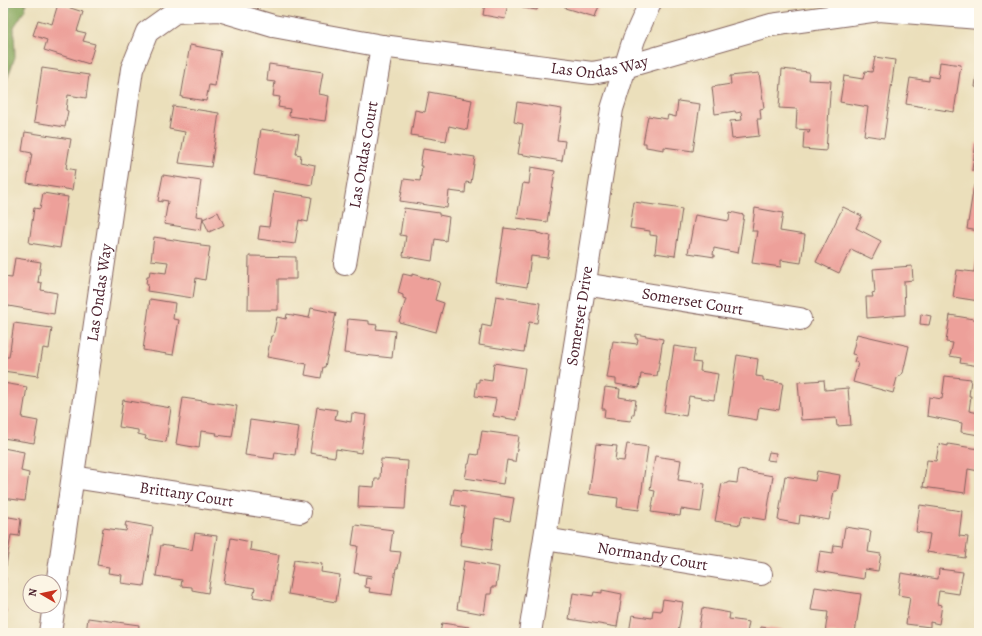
<svg xmlns="http://www.w3.org/2000/svg" width="982" height="636" font-family="Alegreya,serif">
<style>
.forest{fill:#84a65a;stroke:#676242}
.lines{fill:none;stroke-linecap:round;stroke-linejoin:round}
.stream{stroke:#73b9ea;stroke-width:6}
.building{fill:#eda09a}
.minor-casing{stroke:#82625d;stroke-width:24}
.minor{stroke:#fff;stroke-width:22}
.labels{text-anchor:middle;dominant-baseline:central;stroke-width:3;stroke-linejoin:round;paint-order:stroke}
.street-label{font-size:16px;fill:#4a1f2b;stroke:#fcf5e5}
</style>
<rect width="100%" height="100%" fill="#fcf5e5"/>
<filter id="ink" filterUnits="userSpaceOnUse"><feTurbulence type="fractalNoise" baseFrequency=".025" numOctaves="2"/><feDisplacementMap in="SourceGraphic" scale="8" xChannelSelector="R" yChannelSelector="G"/><feConvolveMatrix kernelMatrix="1 2 1 2 8 2 1 2 1" color-interpolation-filters="sRGB"/></filter>
<filter id="wash" filterUnits="userSpaceOnUse"><feTurbulence type="fractalNoise" baseFrequency=".012" numOctaves="4" result="noise"/><feDisplacementMap in="SourceGraphic" scale="16" xChannelSelector="R" yChannelSelector="G"/><feGaussianBlur stdDeviation="0.9" result="paint"/><feColorMatrix in="noise" values="0 0 0 0 0 0 0 0 0 0 0 0 0 0 0 0 0 1.4 0 .05"/><feComposite in="paint" operator="in"/></filter>
<g filter="url(#wash)">
<rect width="100%" height="100%" fill="#ebdfbb"/>
<path class="forest" d="M3 3H26L25 10 14 27 15 57 5 85 3 95Z"/>
<g class="lines">
<path class="stream" d="M3 26 7 3"/>
</g>
<g id="blocks">
<path class="building" d="M461 3H473L472 6 461 4Z
M485 3H508L505 19 483 15Z
M524 3H538L537 10 523 8Z
M566 3H600L595 17 565 8Z
M58 4 83 12 77 31 86 33 83 41 95 44 89 64 44 50 47 40 33 35 38 20 52 24Z
M190 45 221 51 215 86 209 85 206 101 181 97Z
M875 57 895 60 884 138 864 135 868 107 840 102 844 76 863 79 865 71 872 72Z
M940 62 961 65 954 112 906 104 910 78 929 81V76L938 78Z
M269 64 323 72 319 94 329 96 325 121 289 116 290 109 278 107 280 97 273 96 275 82 267 81Z
M978 65H979V88L975 87Z
M42 68 89 75 86 98 68 95 66 110 68 111 65 127 34 122Z
M782 69 809 72 808 80 831 81 826 151 803 149 804 132 809 133 810 130 796 129 797 109 779 108Z
M759 73 764 108 760 109 761 119H757L759 136 732 139 730 121 742 120 741 112 736 113 735 111 715 114 712 87 731 84 730 76Z
M429 92 472 100 467 130 449 126 446 141 411 135 415 110 425 112Z
M678 101 700 104 693 151 664 147V150L646 147V143H643L648 116 667 119 668 115 676 117Z
M517 102 562 109 557 140 565 141 562 161 518 154 523 124 514 122Z
M173 106 219 113 211 167 179 163 185 132 169 129Z
M261 129 273 131V130L299 134 296 154 301 155 300 162 315 165 312 185 254 175Z
M25 132 71 139 66 168 75 170 72 190 27 183 32 153 22 151Z
M976 143 979 144V171L972 170Z
M423 149 475 157 471 183 466 182 465 193 449 191 447 208 400 201 404 179 420 181 422 166H420Z
M531 167 555 171 547 222 517 218 523 183 529 184Z
M163 175 201 181 196 216 203 217 201 230 164 224 168 201 162 200V202L158 201Z
M974 185 979 186V231L967 229Z
M274 191 312 197 308 222 299 220 295 244 258 239 260 226 269 227Z
M43 193 68 197 60 248 29 243 34 208 40 209Z
M634 202 682 209 675 256 655 253 657 236 650 235V231L630 228Z
M843 207 862 216 856 228 881 241 872 259 851 249 839 273 816 262Z
M404 208 439 213V215L449 217 446 241 435 239 432 261 403 256 406 236 400 235Z
M755 208 783 213 780 231 805 235 801 263 781 260V267L752 263 757 231H752Z
M218 212 224 225 209 232 203 219Z
M730 212 744 215 738 253 714 248 713 255H715V257L688 253 695 215 729 221Z
M504 228 537 232V233L551 236 548 258 531 256 527 287 496 282Z
M154 237 201 244V246L210 247 205 280 196 278 193 298 147 291 148 284H146L147 277H149L150 271 166 273 168 262 151 260Z
M977 254H979V301L953 297 957 270 974 272Z
M249 256 296 257V279H278V310H248Z
M15 258 41 262 38 282 42 283 41 290 57 293 54 314 3 305V277L12 278Z
M912 266 913 280 904 281 905 315 867 318 866 297H873L872 293 875 292 873 269Z
M403 274 412 276V274L440 282 435 300 444 303 436 332 399 322 406 299 403 298V295L398 293Z
M496 296 540 303 537 323 529 322 524 352 479 345 482 325 491 327Z
M150 299 175 303 173 319 179 320 173 355 143 350Z
M311 308 336 313 325 367H323L321 378 305 375 307 364 267 357 271 336H273L277 317 286 319 287 314 309 318Z
M921 314 931 316 929 325 920 324Z
M950 315 979 320V366L960 363 961 358 950 356 953 343 946 342Z
M348 319 369 321V324L377 325 376 329 395 331 392 358 344 353Z
M14 323 52 328 49 349 43 348 38 376 3 371V357H9Z
M636 334 663 339 657 376 641 374 639 388 616 384V379L607 378 613 341 637 344 638 339H636Z
M857 334 909 346 903 373 897 378 893 393 853 382 858 363 854 362 856 355 852 354Z
M674 346 695 349 693 362 701 363 700 371 718 374 714 400 689 396 686 416 664 412Z
M737 355 758 359 756 376 763 377V380L783 383 779 410 759 407 757 420 728 415Z
M494 363 525 368 517 420 493 416 496 399 475 396 477 382H479V379L492 381Z
M945 376 971 379 969 396H971L969 411 979 413V435L961 432 962 423 927 416 929 397 942 399Z
M824 380 825 390 848 388 851 425 837 426 836 418 801 420 798 382Z
M3 383 27 387 22 418 38 421 34 443 3 438Z
M605 387 620 389 619 397 636 400 634 414H632L631 421 604 418 605 409H602Z
M183 398 237 406 232 437 216 435 217 433 201 431 199 448 176 444Z
M123 400 171 408 166 442 145 439 146 436 138 434V430L119 427Z
M317 407 337 410 335 419 351 422 352 413 366 415 361 453 336 449 335 457 310 453Z
M250 420 299 427 295 455 275 452 274 459 245 455Z
M482 431 519 436 515 462H512V461L507 460 503 484 465 478 468 464H469L471 454 478 455Z
M596 444 617 446 615 460 624 461 627 444 648 447 639 510 617 507 618 498 589 494Z
M939 444 948 446V444L979 449V471L968 469 965 493 923 487 927 460 936 461Z
M3 448 24 452 21 471 29 473 25 501 3 498Z
M769 452 776 453 775 461 767 460Z
M655 456 681 460 678 480 705 484 701 512 681 509 680 516 651 512 655 491 650 490Z
M381 459 408 461 405 509 358 507 359 486 374 487 375 479H380Z
M739 470 773 476 766 520 742 516 740 525 715 521 722 483 725 484 729 482 737 483Z
M817 471 840 475 837 491H834L829 520 800 515 799 524 778 520 785 476 815 481Z
M454 489 514 498 510 521 495 518 491 550 460 545 465 507 451 505Z
M920 505 962 511 959 536 968 537 965 558 927 552 930 534 916 532Z
M3 516 21 519 19 536 11 535 6 566 3 565Z
M126 522 153 527 144 586 121 583 122 575 108 573 109 567 97 565 103 528 126 531 127 526H125Z
M355 525 393 530 390 551 401 552 398 568H396L392 595 369 592 370 588 365 587 366 577 371 578 372 576 354 573 358 546 352 545Z
M845 527 871 531 868 552 881 554 878 571 865 569 864 579 817 571 820 551 833 553 834 545 842 546Z
M195 533 217 536 208 593 192 590V587L181 586 182 580 156 576 161 545 192 550Z
M231 538 251 542 250 550 279 555 272 600 253 597 255 588 224 583Z
M294 560 322 564 321 572 340 575 336 602 288 594Z
M464 561 499 567 496 587H492L491 594H487L484 614 457 609Z
M939 569 963 572 959 594 939 591 937 604 942 605 939 624 930 622V627L906 624 910 597 898 595 901 573 938 579Z
M3 577 6 578 4 594H3Z
M815 587 861 594 855 633H825L828 612 811 610Z
M602 590 622 594 617 627 569 619 573 593 593 596 594 592 602 593Z
M663 599 683 602 678 633H629L632 615 652 618 653 610 661 611Z
M3 608H7L4 630H3Z
M702 608 730 613 729 619 749 622 747 633H698Z
M88 618 139 625 138 633H86Z
M442 623 469 627 468 633H440Z
M761 627 786 631V633H760Z"/>
</g>
</g>
<g filter="url(#ink)">
<use href="#blocks" fill-opacity="0" stroke="#82625d" stroke-width="1"/>
<g class="lines">
<g class="minor-casing">
<g id="minor">
<path id="s1" d="M345 264 382 46"/>
<path id="s2" d="M584 284 800 319"/>
<path id="s3" d="M73 477 300 512"/>
<path id="s4" d="M545 539 761 574"/>
<path id="s5" d="M50 633 132 69 147 32 175 12 219 10 273 26 382 46 592 73 625 67 771 25 879 10 979 18"/>
<path id="s6" d="M530 633 612 109 634 39 650 3"/>
</g>
</g>
<use href="#minor" class="minor"/>
</g>
</g>
<g class="labels">
<g class="street-label">
<text stroke="none"><textPath href="#s5" startOffset="1075">Las Ondas Way</textPath></text>
<text stroke="none"><textPath href="#s1" startOffset="111">Las Ondas Court</textPath></text>
<text stroke="none"><textPath href="#s5" startOffset="344">Las Ondas Way</textPath></text>
<text stroke="none"><textPath href="#s2" startOffset="110">Somerset Court</textPath></text>
<text stroke="none"><textPath href="#s6" startOffset="321">Somerset Drive</textPath></text>
<text stroke="none"><textPath href="#s3" startOffset="115">Brittany Court</textPath></text>
<text stroke="none"><textPath href="#s4" startOffset="109">Normandy Court</textPath></text>
</g>
</g>
<rect width="982" height="636" fill="none" stroke="#fcf5e5" stroke-width="16"/>
<g transform="translate(42 594) rotate(279)"><circle r="19" fill="#fcf5e5" stroke="#b59f9b"/>
<path d="M0-3L7 15L0 10L-7 15Z" fill="#c8321e"/>
<text y="-6" font-size="11" font-weight="bold" text-anchor="middle" fill="#4a1f2b">N</text>
</g>
</svg>
